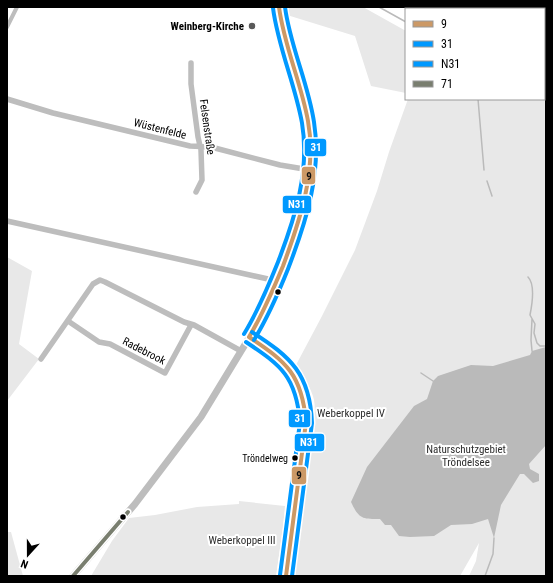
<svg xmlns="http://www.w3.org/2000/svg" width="553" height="583" font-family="'Roboto Condensed',sans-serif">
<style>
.green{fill:#e8e8e8}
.water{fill:#bababa}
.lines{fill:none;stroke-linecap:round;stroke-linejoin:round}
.stream{stroke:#bababa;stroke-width:1.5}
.pedestrian{stroke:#bdbdbd;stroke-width:4}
.minor{stroke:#bdbdbd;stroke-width:5.5}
.tertiary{stroke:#bdbdbd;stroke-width:7}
.bus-1-casing{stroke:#fff;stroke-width:7}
.bus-2-casing{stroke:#fff;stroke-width:7}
.bus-3-casing{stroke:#fff;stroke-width:7}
.bus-4-casing{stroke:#fff;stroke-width:7}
.bus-1{stroke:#c96;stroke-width:4}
.bus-2{stroke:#09f;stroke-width:4}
.bus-3{stroke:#09f;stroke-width:4}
.bus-4{stroke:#797e6f;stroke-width:4}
.poi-dot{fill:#595959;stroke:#fff;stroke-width:1.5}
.bus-dot{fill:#000;stroke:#fff;stroke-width:1.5}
.labels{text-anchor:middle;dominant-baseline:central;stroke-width:4;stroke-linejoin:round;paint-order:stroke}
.bus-label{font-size:10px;fill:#000;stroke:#fff;text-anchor:end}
.poi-label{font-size:11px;font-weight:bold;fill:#000;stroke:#fff;text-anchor:end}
.street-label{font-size:11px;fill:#000;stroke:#fff}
.park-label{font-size:11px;fill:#2d2d2d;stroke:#fff}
.line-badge{stroke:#fff;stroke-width:1.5}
.badge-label{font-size:11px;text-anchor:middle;font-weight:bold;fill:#fff}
.pale-badge-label{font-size:11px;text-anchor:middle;font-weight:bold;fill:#111}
</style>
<rect width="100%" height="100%" fill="#fff"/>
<path class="green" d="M286 7H363L406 31V93L371 86 355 36 287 15Z
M484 7H546V576H469L476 561 479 543 460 576H293C299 534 304 491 309 449 310 433 317 416 314 400 312 389 302 375 296 365L322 316 355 250 377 191 389 152 408 99H544V9H483Z
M7 257 32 271 19 344 39 359 7 401Z
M239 501 285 506 283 528 276 576H91L112 541 129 518 155 515 197 507 239 504Z
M7 532H11L23 576H7Z"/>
<path class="water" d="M546 347V445L529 464 530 469 539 474V481L533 483 524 474H520L501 505 494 538 488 519 472 524 451 525 434 536 410 537 399 536 391 525H385L380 519C362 519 359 519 351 502L367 467 414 406 427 399 433 381 438 376 471 365 493 366 530 355 532 351Z"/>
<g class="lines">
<path class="stream" d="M379 7 406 22
M478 99 484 170
M487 181 492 196
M528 277C535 284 532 305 530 315L535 324 534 333 537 343 540 346H546
M532 319 531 340 532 351
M421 373 433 381
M485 576 493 554 494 538"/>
<path class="pedestrian" d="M7 27 17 7"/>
<path class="minor" d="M191 63V84L198 137 201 150 202 180 196 192
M7 99 53 113 190 146 211 147 280 165 310 170
M7 221 277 281
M68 321 99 342 110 344 165 373 191 325
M249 337C287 361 304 375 306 422L286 576
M41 359 93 284 100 280 105 282 184 322 194 325 241 351"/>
<path class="tertiary" d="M73 576 135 504 201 417 260 320 277 281 293 237 304 205 309 185 311 166 310 136 305 105 284 35 279 7"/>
<g class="bus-1-casing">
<path id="bus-1" d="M249 337C263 314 273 290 283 266 300 220 317 171 308 121 301 82 284 46 279 7
M249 337C287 362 302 375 306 422L286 576"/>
</g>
<g class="bus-2-casing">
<path id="bus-2" d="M254 340C268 317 278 294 288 269 306 222 322 173 314 122 308 82 290 46 285 7
M246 342C282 366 296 377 300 422L280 575"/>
</g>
<g class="bus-3-casing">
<path id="bus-3" d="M252 332C291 357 310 374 312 423L292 576
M244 334C258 311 268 287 278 262 295 218 310 171 302 123 295 84 278 47 273 8"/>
</g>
<g class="bus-4-casing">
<path id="bus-4" d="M73 576 128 512"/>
</g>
<use href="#bus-1" class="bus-1"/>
<use href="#bus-2" class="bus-2"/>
<use href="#bus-3" class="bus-3"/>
<use href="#bus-4" class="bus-4"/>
</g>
<circle class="poi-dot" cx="252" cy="26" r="4"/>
<g class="bus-dot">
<circle cx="278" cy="292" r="3.5"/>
<circle cx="295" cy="458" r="3.5"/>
<circle cx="123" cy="517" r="3.5"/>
</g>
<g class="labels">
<g class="bus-label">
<text x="288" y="458">Tröndelweg</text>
</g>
<g class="poi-label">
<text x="244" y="26">Weinberg-Kirche</text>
</g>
<g class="street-label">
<text transform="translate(207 127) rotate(82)">Felsenstraße</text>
<text transform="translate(160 129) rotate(14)">Wüstenfelde</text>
<text transform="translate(144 351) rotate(27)">Radebrook</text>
</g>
<g class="park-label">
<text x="351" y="413">Weberkoppel IV</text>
<text x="466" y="449">Naturschutzgebiet<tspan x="466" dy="13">Tröndelsee</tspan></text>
<text x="242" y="540">Weberkoppel III</text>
</g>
</g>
<g class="line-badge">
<rect x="304" y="138" width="23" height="19" rx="4" fill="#09f"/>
<rect x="301" y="166" width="15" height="19" rx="4" fill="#c96"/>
<rect x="282" y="195" width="30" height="19" rx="4" fill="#09f"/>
<rect x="288" y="409" width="23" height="19" rx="4" fill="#09f"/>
<rect x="294" y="433" width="31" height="19" rx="4" fill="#09f"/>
<rect x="291" y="466" width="16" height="19" rx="4" fill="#c96"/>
</g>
<g class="badge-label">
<text x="316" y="151">31</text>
<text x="297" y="208">N31</text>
<text x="300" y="422">31</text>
<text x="309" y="446">N31</text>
</g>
<g class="pale-badge-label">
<text x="309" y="180">9</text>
<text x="299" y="479">9</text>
</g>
<rect width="553" height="583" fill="none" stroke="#000000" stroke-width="16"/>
<rect x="405" y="8" width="140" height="92" fill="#ffffff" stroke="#999999"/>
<rect x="413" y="21" width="20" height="6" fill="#cc9966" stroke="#999999"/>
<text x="441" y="28" font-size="12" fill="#000000">9</text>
<rect x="413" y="41" width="20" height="6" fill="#0099ff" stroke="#999999"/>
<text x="441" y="48" font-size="12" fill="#000000">31</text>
<rect x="413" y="61" width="20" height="6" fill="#0099ff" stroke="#999999"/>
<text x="441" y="68" font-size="12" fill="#000000">N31</text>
<rect x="413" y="81" width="20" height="6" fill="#797e6f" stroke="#999999"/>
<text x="441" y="88" font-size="12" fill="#000000">71</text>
<g transform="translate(28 555) rotate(201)" stroke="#ffffff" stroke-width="3" paint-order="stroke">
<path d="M0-3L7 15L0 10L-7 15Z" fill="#000000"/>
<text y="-6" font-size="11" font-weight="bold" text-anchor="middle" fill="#000000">N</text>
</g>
</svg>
